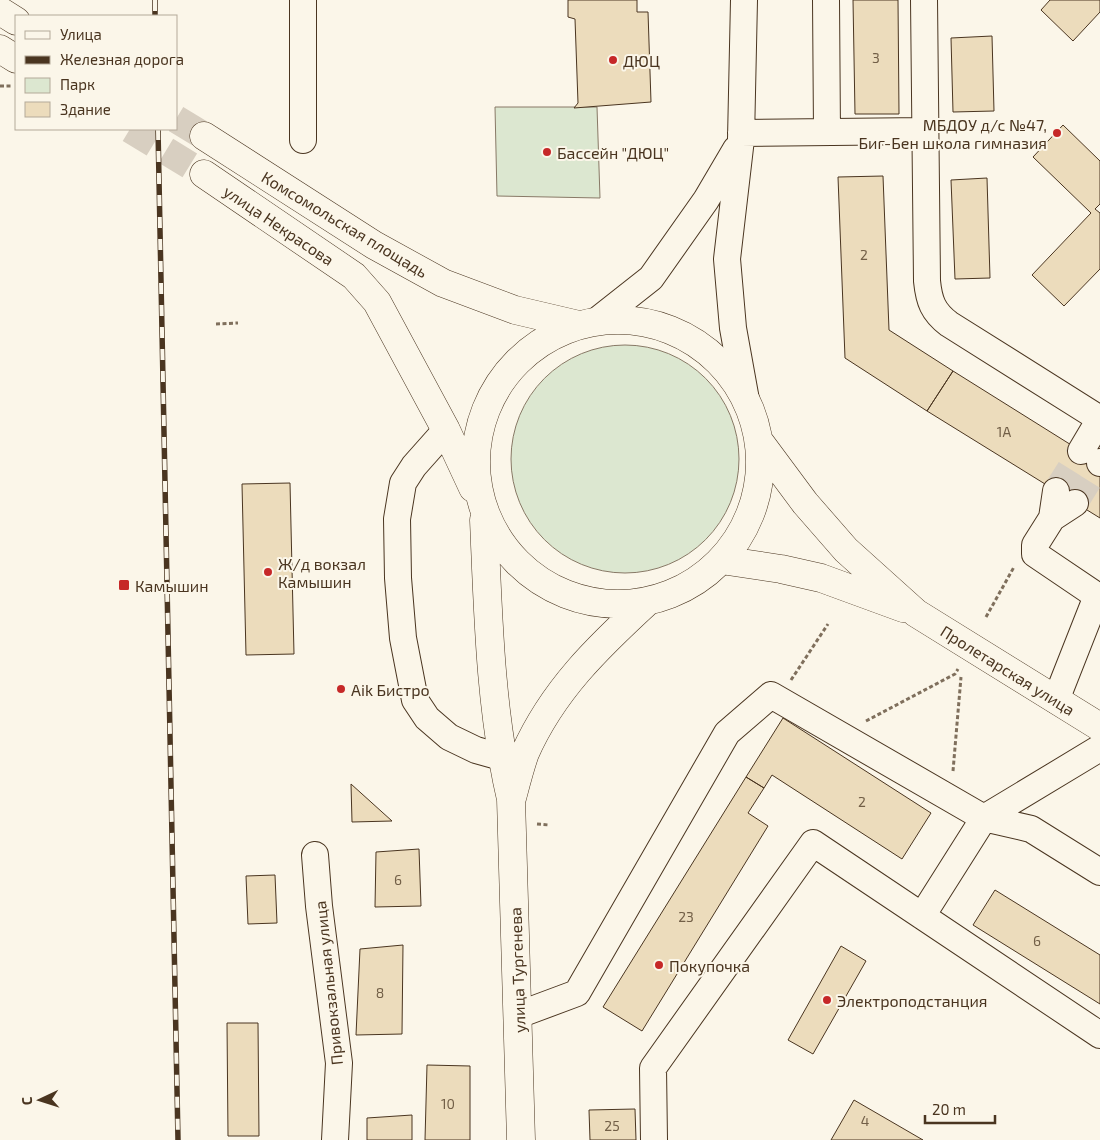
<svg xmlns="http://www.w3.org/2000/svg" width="1100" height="1140" font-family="'Exo 2',sans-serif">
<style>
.green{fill:#dce7d0;stroke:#887966}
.building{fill:#ecdcbc;stroke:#4a3520}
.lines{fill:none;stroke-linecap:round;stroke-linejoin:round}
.minor-tunnel{stroke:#d8cfc1;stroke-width:26;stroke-dasharray:26 13;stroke-linecap:butt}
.major-tunnel{stroke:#d8cfc1;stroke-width:28;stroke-dasharray:28 14;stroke-linecap:butt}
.minor-casing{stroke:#4a3520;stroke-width:28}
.major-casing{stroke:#4a3520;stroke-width:29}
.path{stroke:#7f6f5c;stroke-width:3;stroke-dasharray:4 2.5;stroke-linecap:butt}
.minor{stroke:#fbf6e9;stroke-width:26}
.major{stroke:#fbf6e9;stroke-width:28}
.rail-casing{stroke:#4a3520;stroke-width:5.5}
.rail{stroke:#fbf6e9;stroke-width:4;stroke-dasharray:11;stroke-linecap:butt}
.poi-dot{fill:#c62828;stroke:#fbf6e9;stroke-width:2}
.labels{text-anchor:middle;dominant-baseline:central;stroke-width:4;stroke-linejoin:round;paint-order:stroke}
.number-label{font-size:14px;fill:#725f47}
.poi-label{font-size:16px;fill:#4a3520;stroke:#fbf6e9;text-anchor:start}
.street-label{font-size:16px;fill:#4a3520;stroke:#fbf6e9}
</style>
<rect width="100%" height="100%" fill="#fbf6e9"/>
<path class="green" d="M495 107H597L600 198 497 196Z
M511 459a114 114 0 1 1 228 0a114 114 0 1 1-228 0Z"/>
<path class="building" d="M568 0H637V12H648L651 102 574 108 578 103 575 19 568 17Z
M853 0H898L899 114H855Z
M1050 0H1100V12L1073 41 1041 10Z
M992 36 994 111 953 112 951 38Z
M1063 125 1100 161V204L1095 209 1100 213V269L1064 306 1032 275 1091 213 1033 157Z
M883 176 889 330 953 371 927 411 845 358 838 177Z
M987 178 990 278 955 279 951 180Z
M953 371 1100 463V518L927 411Z
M290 483 294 654 246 655 242 484Z
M783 718 931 813 902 859 772 775 764 788 746 777Z
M746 777 764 788 748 813 768 826 642 1031 603 1007Z
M351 784 392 821 352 822Z
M419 849 421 906 375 907 376 852Z
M275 875 277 923 248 924 246 876Z
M995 890 1100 955V1004L973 925Z
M403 945 402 1034 356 1035 360 949Z
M841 946 866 961 813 1054 788 1040Z
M227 1023H258L259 1136H228Z
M427 1065 470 1066V1140H425Z
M854 1100 923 1140H831Z
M635 1109 636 1140H590L589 1110Z
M412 1115V1140H367V1118Z"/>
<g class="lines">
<path class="minor-tunnel" d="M1056 491 1081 451
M1075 503 1100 463"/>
<path class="major-tunnel" d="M176 119 204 136
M130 129 204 174"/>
<g class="minor-casing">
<path id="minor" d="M303 0V140
M744 0 741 139 727 259 733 328 746 400
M826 0 827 132
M924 0 927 281C929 301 933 312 949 324L1100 419
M741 133 925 131
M599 319 651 278 706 200 736 149
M446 430 414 466 403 483 397 519 398 578 403 638 415 700 427 718 449 737 476 750 501 757
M1081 451 1100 419
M1100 463V462
M1056 491 1052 518 1035 545V554L1097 596
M1052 518 1075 503
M1056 700 1097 596 1100 598
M315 855 319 906 339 1063 335 1140
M922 916 984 818 1031 829 1100 872
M518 1015 577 993 727 733 771 695 984 818 1100 748
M654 1140 653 1068 813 843 1100 1035"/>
</g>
<g class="major-casing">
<path id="major" d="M0 11 16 21
M0 49 16 59
M204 136 374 245 443 283 515 310 579 325
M204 174 354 276 377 302 446 430 473 488
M476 462a142 142 0 1 1 284 0a142 142 0 1 1-284 0Z
M759 441 805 503 846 550 916 613 1100 727
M484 520C488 613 490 709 511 799L521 1140
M721 560 781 569 821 578 903 608
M512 798C516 783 520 767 525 753 553 690 598 647 648 601"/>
</g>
<path class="path" d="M0 86H13
M216 324 238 323
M986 617 1014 567
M791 680 828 624
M866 721 955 674 958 669
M953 771 961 677
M537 824 549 825"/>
<use href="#minor" class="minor"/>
<use href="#major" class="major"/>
<g class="rail-casing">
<path id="rail" d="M155 0V16
M158 129 178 1140"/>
</g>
<use href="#rail" class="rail"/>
</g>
<g class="poi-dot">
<circle cx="613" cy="60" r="5"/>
<circle cx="1057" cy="133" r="5"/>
<circle cx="547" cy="152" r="5"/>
<circle cx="268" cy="572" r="5"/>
<rect x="118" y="579" width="12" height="12" rx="2.5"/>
<circle cx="341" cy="689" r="5"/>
<circle cx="659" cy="965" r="5"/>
<circle cx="827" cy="1000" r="5"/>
</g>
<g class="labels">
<g class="number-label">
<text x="876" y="57">3</text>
<text x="864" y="254">2</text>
<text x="1004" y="431">1А</text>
<text x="862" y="801">2</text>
<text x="398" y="879">6</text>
<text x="686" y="916">23</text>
<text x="1037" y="940">6</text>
<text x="380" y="992">8</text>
<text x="448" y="1103">10</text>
<text x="865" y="1120">4</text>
<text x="612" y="1125">25</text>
</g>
<g class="poi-label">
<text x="623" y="60">ДЮЦ</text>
<text x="1047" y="124" text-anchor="end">МБДОУ д/с №47,<tspan x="1047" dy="18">Биг-Бен школа гимназия</tspan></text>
<text x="557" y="152">Бассейн "ДЮЦ"</text>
<text x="278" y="563">Ж/д вокзал<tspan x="278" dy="18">Камышин</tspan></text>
<text x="135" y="585">Камышин</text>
<text x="351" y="689">Aik Бистро</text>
<text x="669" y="965">Покупочка</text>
<text x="837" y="1000">Электроподстанция</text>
</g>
<g class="street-label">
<text transform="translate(345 224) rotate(31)">Комсомольская площадь</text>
<text transform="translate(279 225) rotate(34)">улица Некрасова</text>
<text transform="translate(1008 670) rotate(32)">Пролетарская улица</text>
<text transform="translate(517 970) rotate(-92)">улица Тургенева</text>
<text transform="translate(328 983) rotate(-96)">Привокзальная улица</text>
</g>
</g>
<rect x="15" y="15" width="162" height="115" fill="#fbf6e9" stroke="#b4a999"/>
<rect x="25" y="31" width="25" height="8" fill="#fbf6e9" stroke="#b4a999"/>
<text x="60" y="40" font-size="15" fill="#4a3520">Улица</text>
<rect x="25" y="56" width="25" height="8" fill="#4a3520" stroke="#b4a999"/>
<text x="60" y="65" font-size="15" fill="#4a3520">Железная дорога</text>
<rect x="25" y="78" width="25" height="15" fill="#dce7d0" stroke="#b4a999"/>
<text x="60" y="90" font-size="15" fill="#4a3520">Парк</text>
<rect x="25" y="102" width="25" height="15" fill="#ecdcbc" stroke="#b4a999"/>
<text x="60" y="115" font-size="15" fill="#4a3520">Здание</text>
<g transform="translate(40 1100) rotate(266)" stroke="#fbf6e9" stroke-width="4" paint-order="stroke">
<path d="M0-4L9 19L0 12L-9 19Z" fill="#4a3520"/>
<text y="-8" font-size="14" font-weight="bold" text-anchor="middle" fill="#4a3520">С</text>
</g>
<path d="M925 1115v8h70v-8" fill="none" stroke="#4a3520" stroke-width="2.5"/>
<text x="932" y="1115" font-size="15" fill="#4a3520" stroke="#fbf6e9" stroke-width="4" paint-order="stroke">20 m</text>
</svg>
